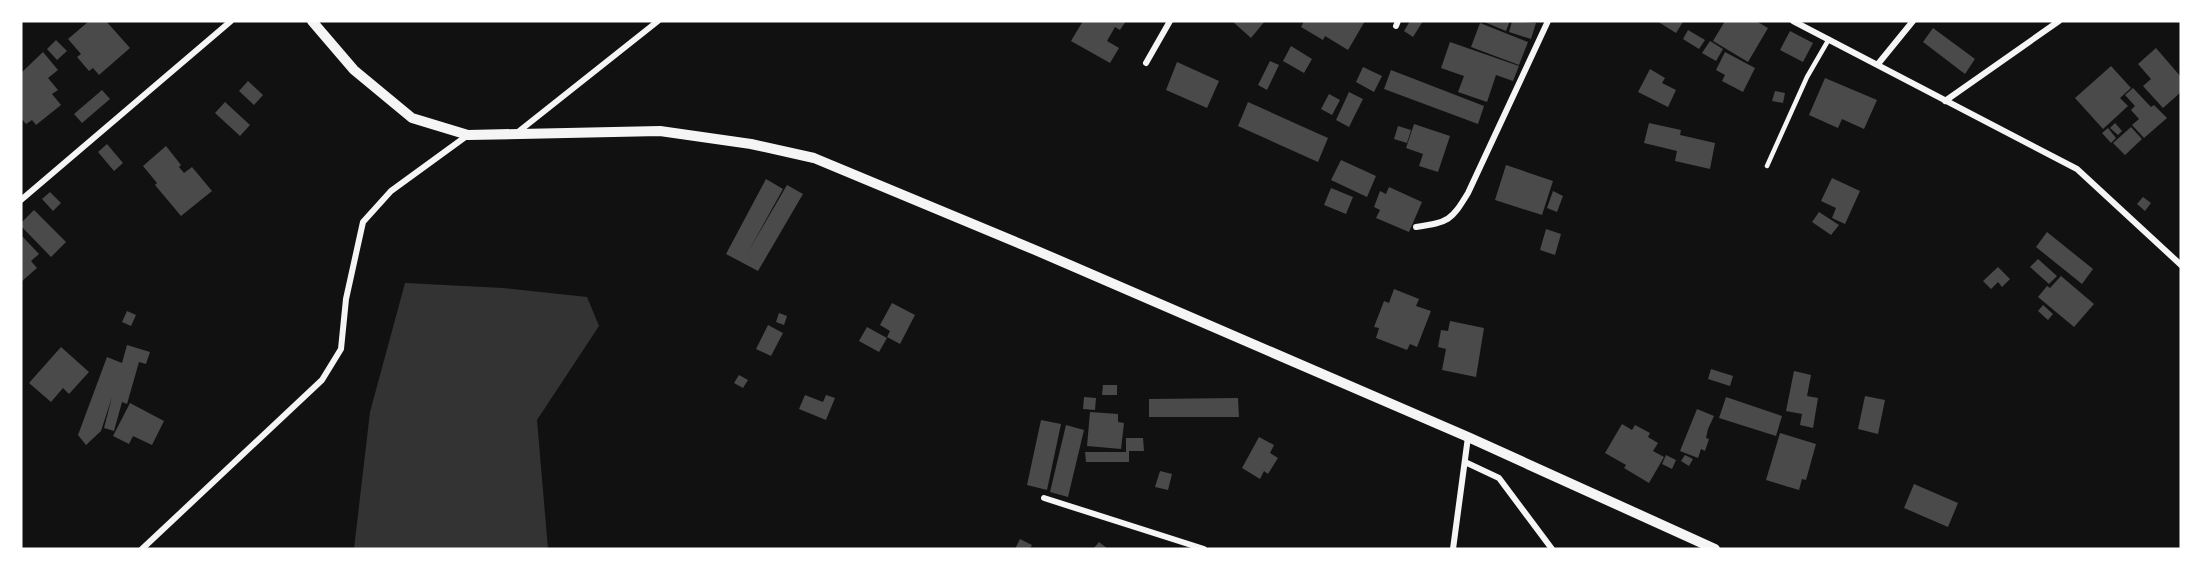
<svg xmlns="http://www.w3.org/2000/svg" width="2202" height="570" font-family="'PT Sans Narrow',sans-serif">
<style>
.water{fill:#333}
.building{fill:#4a4a4a}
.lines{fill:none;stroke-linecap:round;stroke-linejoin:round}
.service{stroke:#f5f5f5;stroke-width:4.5}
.minor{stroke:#f5f5f5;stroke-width:6}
.tertiary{stroke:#f5f5f5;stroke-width:10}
</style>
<rect width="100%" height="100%" fill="#111"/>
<path class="water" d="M405 283 503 288 587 297 599 326 537 420 548 549H354L370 412Z"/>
<path class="building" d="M89 21H106L130 48 99 75 93 68 89 71 77 57 81 54 68 39Z
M1083 21H1126L1120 30 1115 27 1107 41 1119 48 1110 63 1071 41Z
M1232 21H1265L1251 38Z
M1304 21H1365L1348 50 1325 36 1323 40 1301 27Z
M1410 21H1423L1413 37 1404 31Z
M1482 21H1510L1506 31Z
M1512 21 1536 23 1531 39 1509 32Z
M1657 21H1681L1683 22 1676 33Z
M1725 21H1756L1768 28 1748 62 1713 41Z
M1480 23 1528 42 1519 65 1471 47Z
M1933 28 1975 59 1965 74 1923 42Z
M1688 30 1705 40 1699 49 1683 39Z
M1790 31 1813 43 1803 62 1780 50Z
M56 40 67 51 57 60 47 49Z
M1710 41 1723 49 1716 61 1702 53Z
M1450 42 1519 66 1513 81 1496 75 1487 102 1458 92 1464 76 1441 68Z
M1291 46 1312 59 1304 73 1283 61Z
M2156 48 2181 77V92L2163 108 2143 86 2151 79 2138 64Z
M43 52 58 70 48 78 58 90 52 94 61 105 36 125 32 120 26 124 21 118V73Z
M1725 52 1755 68 1743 92 1722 81 1725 75 1716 70Z
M1270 61 1279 65 1267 90 1258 85Z
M1177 62 1219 81 1207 108 1166 90Z
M2111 66 2131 88 2120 98 2128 106 2103 129 2075 98Z
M1363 67 1382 76 1374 92 1356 82Z
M1650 69 1665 78 1662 83 1676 90 1668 107 1638 92Z
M1391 70 1484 106 1478 124 1384 89Z
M1825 78 1877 100 1864 129 1842 119 1838 128 1809 115Z
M248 81 263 95 254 105 239 91Z
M2133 88 2151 107 2154 105 2167 118 2144 138 2132 125 2139 119 2131 110 2135 106 2125 95Z
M102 90 110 99 82 123 74 114Z
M1775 91 1785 93 1783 103 1772 101Z
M1349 92 1363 99 1349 127 1336 120Z
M1329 94 1340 100 1332 115 1321 109Z
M225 102 250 125 240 136 215 113Z
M1248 102 1328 138 1318 162 1238 126Z
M1649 123 1681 130 1680 135 1715 143 1710 169 1675 161 1677 151 1644 143Z
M2115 123 2122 131 2118 135 2110 128Z
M1414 124 1450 136 1438 172 1419 166 1423 154 1406 148Z
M1398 126 1411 130 1407 143 1394 139Z
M2131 127 2142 139 2125 155 2113 143Z
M2108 128 2116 138 2111 143 2102 133Z
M107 144 123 163 114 171 98 152Z
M166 146 181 165 179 167 184 173 192 167 212 191 181 216 155 185 157 183 143 166Z
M1341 160 1376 176 1367 197 1331 180Z
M1506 165 1553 181 1542 215 1495 200Z
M1832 178 1860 191 1845 224 1832 218 1836 208 1821 201Z
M766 179 783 189 748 252 787 185 803 194 758 271 726 254Z
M1389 187 1422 202 1409 232 1376 218 1380 210 1374 207 1380 191 1386 194Z
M1331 188 1353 197 1346 214 1324 205Z
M1553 191 1563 196 1557 212 1547 208Z
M50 192 61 203 53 211 42 199Z
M2143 197 2151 203 2145 211 2137 204Z
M34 210 66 242 51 257 21 226V223Z
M1819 212 1839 225 1831 235 1812 222Z
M1546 229 1561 234 1555 255 1540 250Z
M2047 232 2093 269 2082 284 2036 247Z
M21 235 39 254 31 261 37 268 21 282Z
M2038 259 2057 276 2049 284 2030 267Z
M1998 267 2010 279 2002 287 1998 282 1991 289 1983 281Z
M2061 276 2094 304 2074 327 2038 297 2047 286 2050 288Z
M1394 289 1419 299 1416 306 1431 311 1417 347 1410 344 1407 350 1376 338 1379 328 1374 327 1384 301 1389 303Z
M892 303 915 315 900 344 887 337 890 331 880 325Z
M2043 305 2053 314 2048 320 2038 311Z
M127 311 136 315 131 326 122 322Z
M779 313 787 316 784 325 776 322Z
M1450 321 1484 328 1476 377 1442 370 1446 349 1438 347 1441 330 1448 331Z
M768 325 783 333 771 356 756 349Z
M867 327 887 338 879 352 859 341Z
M127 345 150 352 146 364 139 362 127 404 122 402 114 431 104 428 112 397 101 431 86 445 78 435 107 357 122 363Z
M61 347 89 372 69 394 63 388 51 402 29 383Z
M1711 369 1733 376 1730 386 1708 379Z
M1794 371 1811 375 1807 396 1818 398 1813 428 1800 425 1802 414 1786 411Z
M739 375 748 380 743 388 734 383Z
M1103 385H1117V395H1102Z
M805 395 823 402 826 395 835 398 826 420 799 409Z
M1865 396 1885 400 1878 434 1858 429Z
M1084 397 1096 398 1095 410 1083 409Z
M1726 397 1782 416 1776 436 1719 418Z
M1238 398 1239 417H1149V399Z
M130 403 164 421 152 445 133 436 129 444 113 436Z
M1697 409 1714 416 1708 429 1706 438 1709 439 1705 451 1701 449 1698 458 1680 451Z
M1090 412 1118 414V422L1124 423 1121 449 1087 446Z
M1041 420 1061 424 1047 490 1027 485Z
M1622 424 1632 430 1635 425 1650 433 1648 437 1658 443 1653 451 1664 457 1649 483 1624 468 1626 465 1605 453Z
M1066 425 1084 430 1068 497 1050 492Z
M1780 433 1816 444 1806 480 1802 479 1799 490 1766 480Z
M1259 437 1274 445 1270 453 1278 458 1268 474 1264 471 1260 479 1242 468Z
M1126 438H1143L1144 451H1129V462H1086L1085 452H1126Z
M1666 455 1676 460 1672 469 1662 464Z
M1685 455 1693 459 1689 466 1681 461Z
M1160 471 1172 474 1168 490 1155 487Z
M1914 484 1958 503 1948 527 1904 508Z
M1020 539 1032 545 1030 549H1015Z
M1099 542 1108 549H1093Z"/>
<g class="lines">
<path class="service" d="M1767 166 1807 77 1829 39"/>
<path class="minor" d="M1793 21 2077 169 2181 265
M1396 26 1398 21
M1146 63 1170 21
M1878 64 1913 21
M1945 101 2059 21
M518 132 658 21
M21 200 231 21
M1416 227C1449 222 1451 221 1468 193L1548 21
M1465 462 1499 478 1552 549
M1044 498 1204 549
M142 549 322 380 341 349 346 299 363 222 391 191 468 135
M1453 549 1468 437"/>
<path class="tertiary" d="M312 21 354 70 412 118 468 135 660 131 751 144 814 158 1035 250 1468 437 1715 549"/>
</g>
<rect width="2202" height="570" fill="none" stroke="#ffffff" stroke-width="45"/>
</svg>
